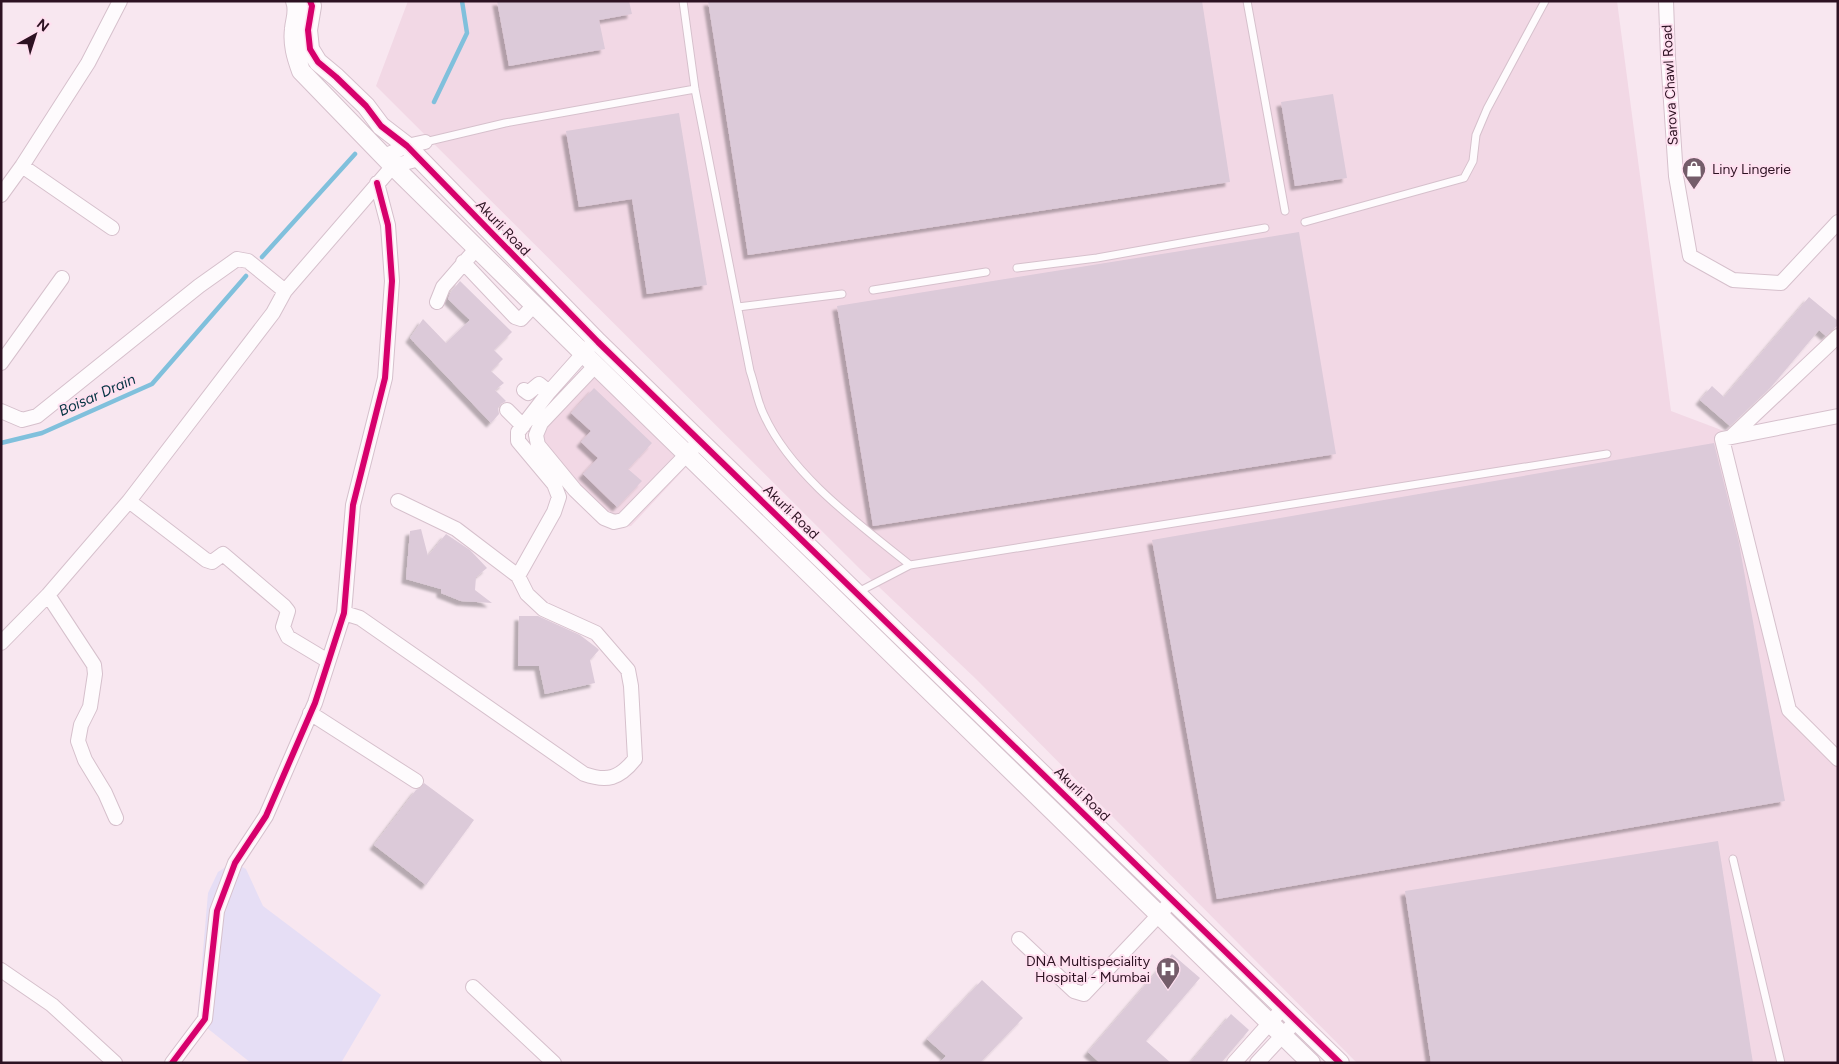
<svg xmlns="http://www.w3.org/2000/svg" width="1839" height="1064" font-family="Figtree,sans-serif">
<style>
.built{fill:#f2d8e5}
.green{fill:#e6def5}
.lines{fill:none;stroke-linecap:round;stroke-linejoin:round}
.stream{stroke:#80c0dc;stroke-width:4.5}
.building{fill:#dccad9;filter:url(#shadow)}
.service-casing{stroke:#d6c0cc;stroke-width:9}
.minor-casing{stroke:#d6c0cc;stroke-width:16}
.tertiary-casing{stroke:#d6c0cc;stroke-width:20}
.service{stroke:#fefbfd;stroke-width:7}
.minor{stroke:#fefbfd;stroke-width:14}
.tertiary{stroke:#fefbfd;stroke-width:18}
.cycleway-casing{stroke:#ffe0f0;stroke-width:9}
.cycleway{stroke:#d6006c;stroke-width:6}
.labels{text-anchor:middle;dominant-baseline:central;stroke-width:4;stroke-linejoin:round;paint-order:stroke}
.street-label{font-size:14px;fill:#2d1222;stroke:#ffe0f0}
.poi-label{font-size:14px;fill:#2d1222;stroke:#ffe0f0;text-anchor:start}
.water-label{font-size:15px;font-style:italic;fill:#043342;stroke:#ffe0f0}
</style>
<defs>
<filter id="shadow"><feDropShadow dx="-4.5" dy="4.5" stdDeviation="1" flood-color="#0004"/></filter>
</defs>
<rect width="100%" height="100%" fill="#f8e7f0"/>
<path class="built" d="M408 1H1617L1671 411 1724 431 1789 710 1838 759V1063H1357L976 679 860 569 376 86Z
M588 364 689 464 631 526 618 528 605 525 536 453 527 427Z"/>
<path class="green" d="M233 862 246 869 263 906 381 995 341 1063H251L197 1020 208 893 218 872Z"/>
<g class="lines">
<path class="stream" d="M434 102 467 33 462 1
M262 257 355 154
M1 443 42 433 152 384 246 276"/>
</g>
<path class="building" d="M497 1H629L632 14 599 20 605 49 509 66Z
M708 1H1202L1230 182 748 255Z
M1333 94 1347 178 1295 186 1281 102Z
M679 113 707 285 647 294 632 199 579 207 566 131Z
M1299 232 1336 454 873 526 837 306Z
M460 281 512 332 494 350 503 359 491 371 504 383 495 390 506 401 501 404 498 408 499 414 491 423 410 338 423 319 446 343 470 320 448 299 451 292Z
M1809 297 1838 321V325L1826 336 1819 330 1771 387 1730 426 1700 400 1712 386 1724 397Z
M594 388 652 443 628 469 642 481 617 507 583 474 598 458 581 442 591 431 571 413Z
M1714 443 1739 543 1785 801 1217 899 1152 540Z
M421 529 428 556 446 534 470 550 487 568 476 577 475 590 492 603 461 601 441 593V589L406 579 410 531Z
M519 616H538L580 635 597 648 599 650 590 660 595 683 545 694 539 666H518Z
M424 783 474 820 426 885 374 845 416 790 420 788Z
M1718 841 1753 1063H1431L1405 891Z
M1172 954 1200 978 1146 1041 1171 1063H1100L1088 1052Z
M982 980 1023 1018 980 1063H939L946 1056 927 1039Z
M1231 1014 1249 1030 1221 1063H1190Z"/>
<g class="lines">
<g class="service-casing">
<path id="service" d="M683 1 695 89 750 371C755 385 757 401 764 415 791 475 859 524 910 565
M1247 1 1285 211
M425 142 505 123 695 89
M1305 222 1464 178 1473 161 1476 135 1487 109 1545 1
M1017 268 1097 258 1265 228
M873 290 986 272
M738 307 842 294
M858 592 910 565 1607 454
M1733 859 1781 1063"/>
</g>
<g class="minor-casing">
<path id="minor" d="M1666 1 1668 57 1676 176 1690 256 1733 280 1781 283 1838 222
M384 156 407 146 425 142
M22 166 112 228
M1 195 22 166 88 63 120 1
M463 262 515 317 521 319 534 305
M437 302 443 287 476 249
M1 363 62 278
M596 365 541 423 536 435 538 445 575 490 604 518 614 522 623 520 694 447
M524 390 528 393 539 384 549 392
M507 410 523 426
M1 411 22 420 37 416 199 286 237 259 248 261 285 291
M1838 416 1722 439 1789 710 1838 759
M1731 437 1838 336
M129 501 206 560 212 562 223 554 284 606 288 611 283 627 288 637 328 661
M518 576 554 512 559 497 554 484 518 441V432L549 392 590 346
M48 595 94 665 95 674 90 707 81 725 78 741 85 760 105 793 116 818
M344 613 360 618 584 774C607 782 619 779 635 759L631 686 628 670 596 633 543 609 527 594 518 576 456 529 398 501
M1 643 48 595 129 501 273 313 285 291 393 166 419 159
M310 713 416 781
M1019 939 1074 991 1084 994 1173 900
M1 970 52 1005 115 1063
M473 987 554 1063
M172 1063 205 1019 217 911 235 863 266 816 315 703 344 613 353 505 385 378 392 281 388 225 377 183
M1234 1063 1284 1007
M1257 1063 1297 1020"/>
</g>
<g class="tertiary-casing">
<path id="tertiary" d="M295 1C299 11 295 18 294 29 292 44 296 57 301 71L393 166 583 353 1311 1063
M310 1 312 6 308 30 310 49 318 62 336 77 366 106 381 126 407 146 598 342 1340 1063"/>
</g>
<use href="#service" class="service"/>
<use href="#minor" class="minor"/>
<use href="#tertiary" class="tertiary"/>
<g class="cycleway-casing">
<path id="cycleway" d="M310 1 312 6 308 30 310 49 318 62 336 77 366 106 381 126 407 146 598 342 1340 1063
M172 1063 205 1019 217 911 235 863 266 816 315 703 344 613 353 505 385 378 392 281 388 225 377 183"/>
</g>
<use href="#cycleway" class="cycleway"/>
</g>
<defs>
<g id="shop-pin" transform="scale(1.25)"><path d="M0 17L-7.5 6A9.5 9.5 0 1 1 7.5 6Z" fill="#745d6a" stroke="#ffe0f0"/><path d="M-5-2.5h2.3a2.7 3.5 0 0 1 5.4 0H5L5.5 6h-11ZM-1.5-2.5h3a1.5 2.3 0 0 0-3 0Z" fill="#fff"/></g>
<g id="hospital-pin" transform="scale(1.25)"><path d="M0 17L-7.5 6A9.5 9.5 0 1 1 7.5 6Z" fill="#745d6a" stroke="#ffe0f0"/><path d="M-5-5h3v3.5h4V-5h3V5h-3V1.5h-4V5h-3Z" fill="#fff"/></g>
</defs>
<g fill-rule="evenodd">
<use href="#shop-pin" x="1694" y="169"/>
<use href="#hospital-pin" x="1168" y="969"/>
</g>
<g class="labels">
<g class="street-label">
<text transform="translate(1670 85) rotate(-93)">Sarova Chawl Road</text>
<text transform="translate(503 228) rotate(46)">Akurli Road</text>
<text transform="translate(791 512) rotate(44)">Akurli Road</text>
<text transform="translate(1082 794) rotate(44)">Akurli Road</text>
</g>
<g class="poi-label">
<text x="1712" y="169">Liny Lingerie</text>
<text x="1150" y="961" text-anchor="end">DNA Multispeciality<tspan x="1150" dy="16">Hospital - Mumbai</tspan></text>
</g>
<g class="water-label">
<text transform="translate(97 395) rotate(-24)">Boisar Drain</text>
</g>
</g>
<rect width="1839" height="1064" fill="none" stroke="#2d1222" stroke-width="5"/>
<g transform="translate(35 35) rotate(39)" stroke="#ffe0f0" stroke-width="4" paint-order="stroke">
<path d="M0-4L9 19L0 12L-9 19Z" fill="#2d1222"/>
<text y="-8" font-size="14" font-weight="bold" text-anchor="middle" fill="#2d1222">N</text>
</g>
</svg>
